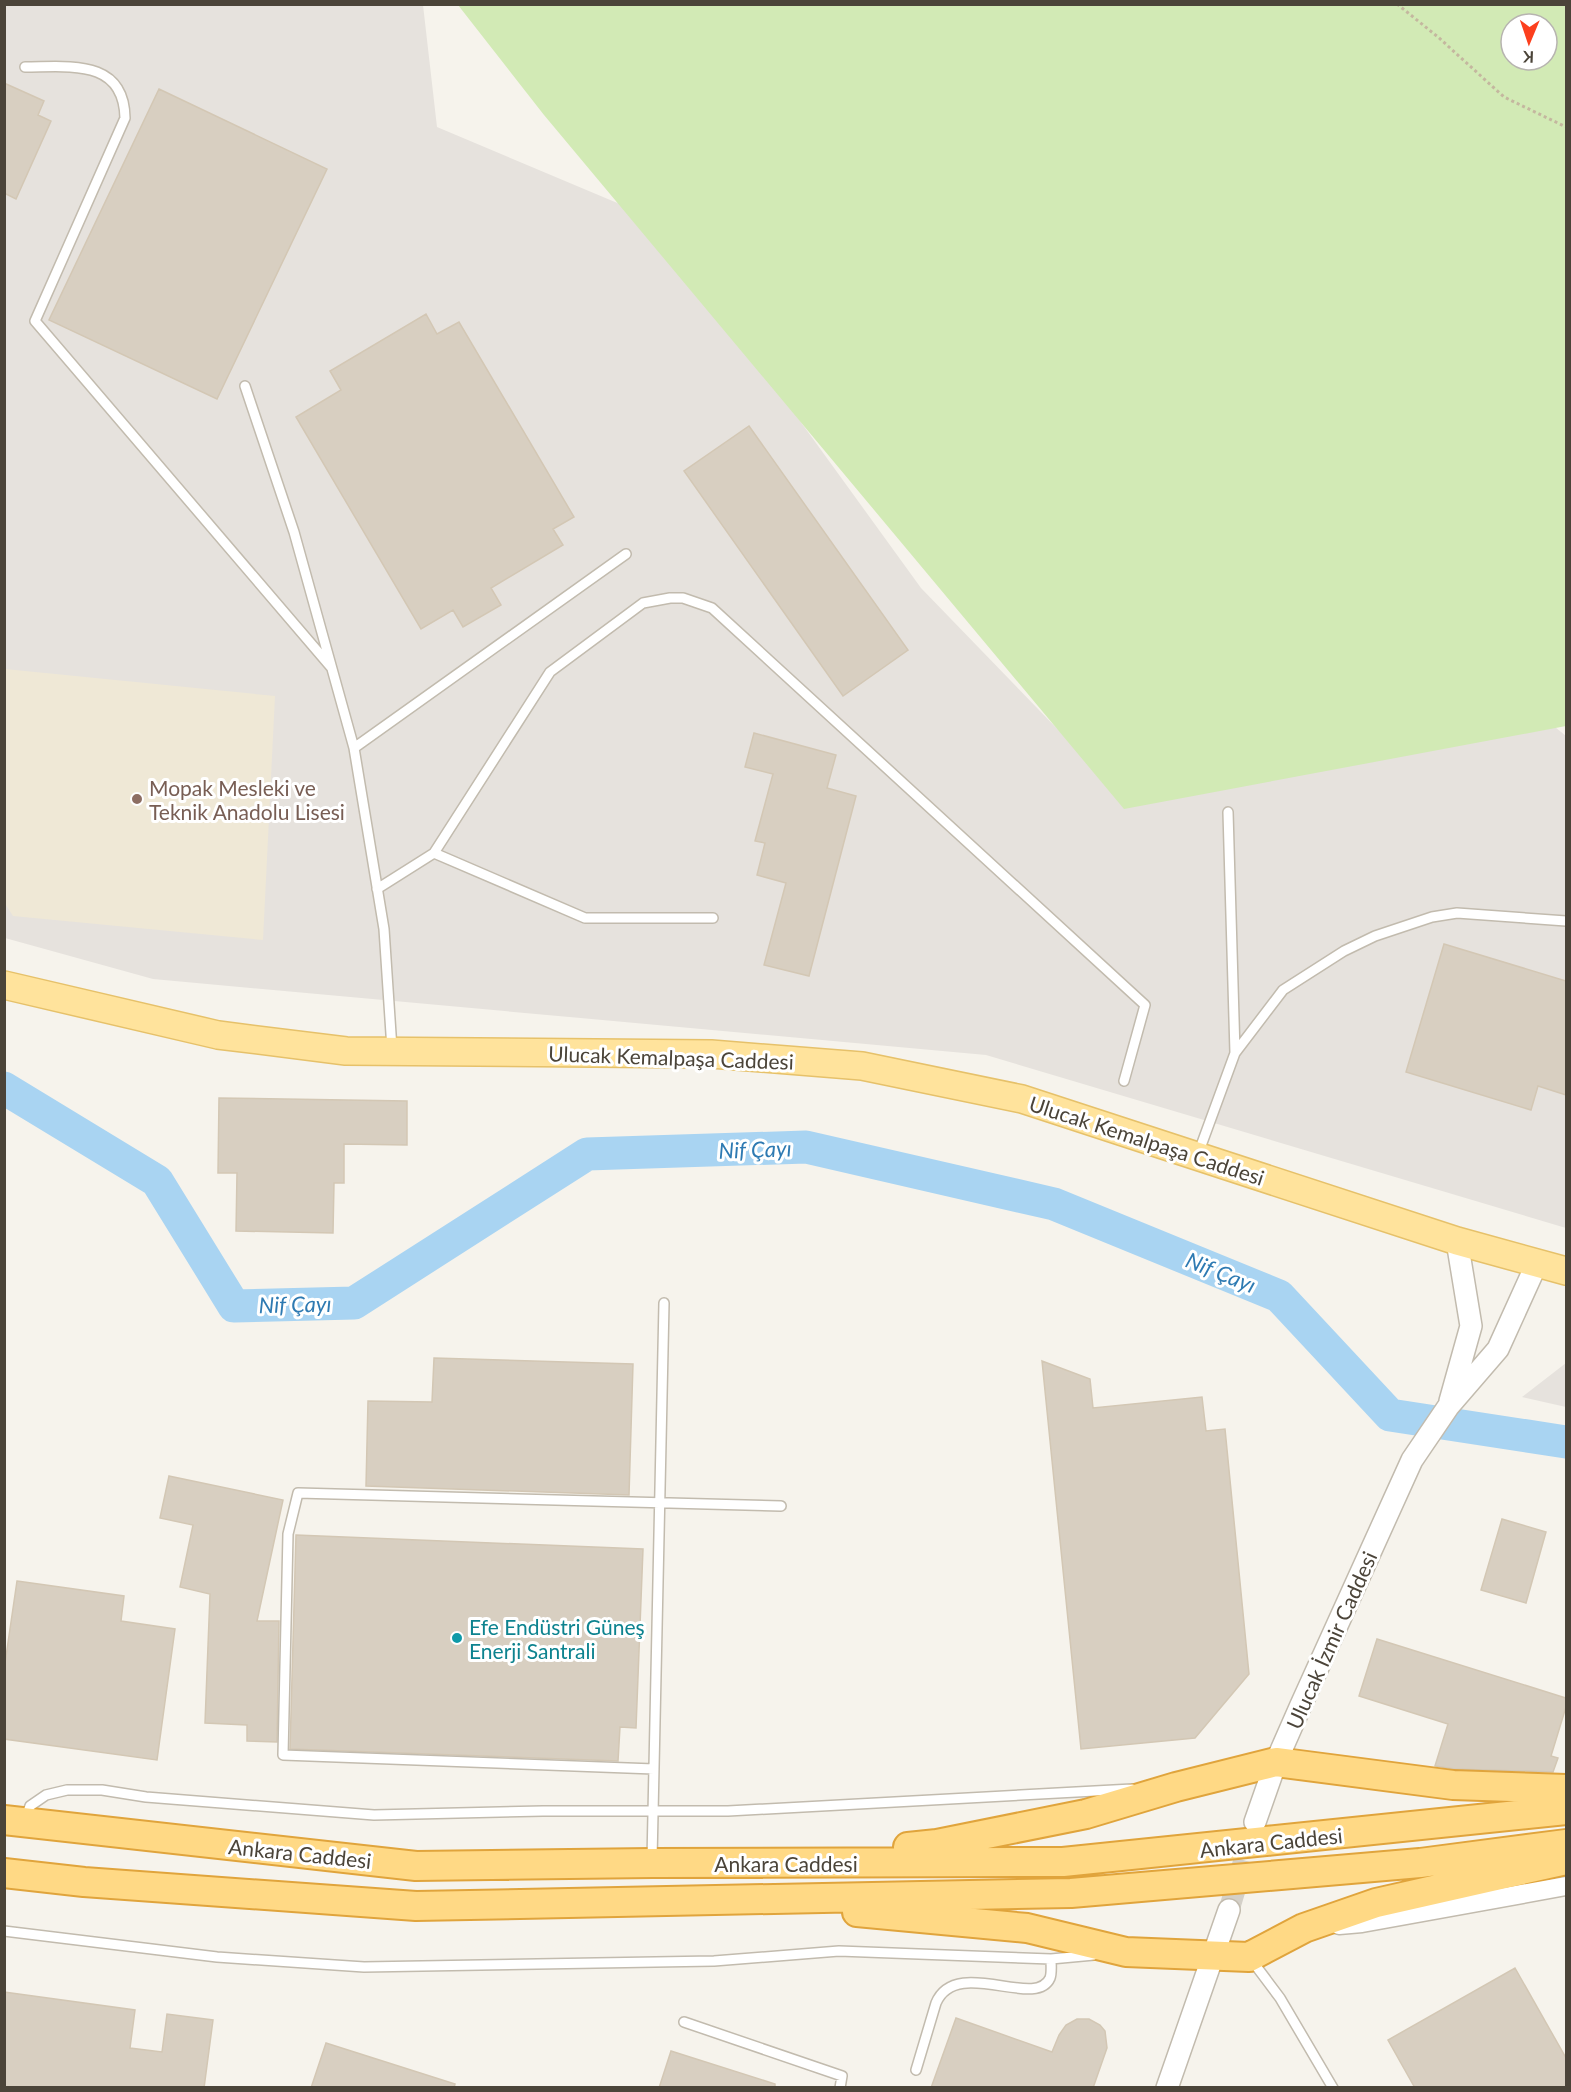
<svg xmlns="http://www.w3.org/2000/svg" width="1571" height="2092" font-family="Lato,sans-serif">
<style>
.industrial{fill:#e6e2dd}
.education{fill:#efe8d6}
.green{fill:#d2eab5;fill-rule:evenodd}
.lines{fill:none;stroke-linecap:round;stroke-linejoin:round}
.river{stroke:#a9d4f2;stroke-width:33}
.building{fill:#d8cfc1;stroke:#d3c7b4;stroke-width:1.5}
.tertiary-tunnel{stroke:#d4d0c8;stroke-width:21;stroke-dasharray:21 10;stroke-linecap:butt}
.service-casing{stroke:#c2bbae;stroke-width:12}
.minor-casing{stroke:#c2bbae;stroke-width:21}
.tertiary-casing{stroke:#c2bbae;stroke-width:24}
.primary-casing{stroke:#e6c16a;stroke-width:30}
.trunk-casing{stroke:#e0a43c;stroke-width:32}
.path{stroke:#c4b79f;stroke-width:3;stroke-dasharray:3 3;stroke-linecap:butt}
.service{stroke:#fff;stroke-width:9}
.minor{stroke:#fff;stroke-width:18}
.tertiary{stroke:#fff;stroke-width:21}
.primary{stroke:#ffe39c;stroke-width:27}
.trunk{stroke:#ffd985;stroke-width:28}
.education-dot{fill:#8d6e63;stroke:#fff;stroke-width:2}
.culture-dot{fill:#0f9aa8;stroke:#fff;stroke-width:2}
.labels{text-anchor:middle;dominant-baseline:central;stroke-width:6;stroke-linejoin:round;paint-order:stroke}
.education-label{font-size:21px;fill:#785e54;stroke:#fff;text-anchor:start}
.street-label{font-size:21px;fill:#4b4439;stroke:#fff}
.culture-label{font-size:21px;fill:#0d838f;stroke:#fff;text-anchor:start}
.water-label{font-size:22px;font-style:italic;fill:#2e7ab2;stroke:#fff}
</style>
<rect width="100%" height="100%" fill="#f6f3ec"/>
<path class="industrial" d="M4 5H423L437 127 653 218 921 588 1127 801 1539 714 1566 736V1228L986 1055 153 979 5 938Z
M1566 1363V1407L1522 1397Z"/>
<path class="education" d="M5 669 275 696 263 940 13 916 4 902Z"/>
<path class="green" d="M458 5H1566V726L1124 809 544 115ZM1511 24H1547V60H1511Z"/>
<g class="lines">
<path class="river" d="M4 1088 157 1181 234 1306 354 1303 587 1154 806 1147 1054 1204 1279 1296 1390 1415 1566 1442"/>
</g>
<path class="building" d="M4 83 44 101 38 115 51 121 16 199 4 193Z
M159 89 327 169 217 399 49 320Z
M426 314 437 334 459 322 574 517 553 529 563 545 491 588 501 605 463 627 453 610 421 629 296 417 341 390 330 371Z
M749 426 908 650 843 696 684 471Z
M754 733 836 755 827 788 856 796 809 976 764 965 786 883 757 875 765 843 755 841 773 774 745 767Z
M1444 944 1566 981V1095L1538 1086 1531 1110 1406 1072Z
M219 1098 407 1101V1145L344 1144V1183H334L333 1233 236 1231 237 1173H218Z
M434 1358 633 1364 629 1495 366 1486 368 1401 432 1402Z
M1042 1361 1090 1379 1093 1408 1202 1397 1206 1431 1225 1429 1249 1674 1195 1738 1081 1749Z
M169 1476 283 1500 257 1621H279L277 1742 247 1741V1725L205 1723 210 1594 180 1587 193 1525 160 1518Z
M1502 1519 1546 1532 1526 1603 1481 1590Z
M296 1535 643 1549 636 1728 620 1727 618 1761 290 1749Z
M17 1581 124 1596 121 1621 175 1629 157 1760 4 1739V1670Z
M1377 1639 1566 1698V1707L1551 1756 1558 1758 1553 1772 1454 1769 1435 1766 1448 1724 1359 1696Z
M1515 1968 1566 2058V2088H1415L1388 2040Z
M4 1992 135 2010 130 2048 162 2052 167 2014 213 2020 204 2088H4Z
M956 2018 1052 2052 1059 2035 1066 2025 1077 2019H1089L1100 2025 1105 2031 1107 2048 1093 2088H931Z
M326 2043 455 2084 454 2088H311Z
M671 2051 775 2084V2088H659Z"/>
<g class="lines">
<path class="tertiary-tunnel" d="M1229 1910 1253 1830"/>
<g class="service-casing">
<path id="service" d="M25 67C68 67 124 58 125 118L35 321 331 667
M245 386 294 532 354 748 384 929 392 1049
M354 748 626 554
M434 853 585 918H713
M377 889 434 853 550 672 643 603 670 598H683L712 608 1145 1005 1124 1081
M1235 1053 1283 990 1344 951 1375 936 1432 917 1457 913 1566 921
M1198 1154 1235 1053 1228 812
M654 1769 283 1755 288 1534 298 1493 781 1506
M25 1820 30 1806 46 1795 67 1790H102L146 1797 374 1815 543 1811H728L1132 1789
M652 1860 664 1303
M4 1931 217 1957 364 1967 714 1961 839 1951 1051 1959 1094 1955
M1250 1958 1280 1998 1333 2088
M684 2022 842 2076 840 2088
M916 2070 936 2003C956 1956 1036 2010 1050 1978 1052 1973 1051 1965 1051 1959"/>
</g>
<g class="minor-casing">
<path id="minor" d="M1339 1925 1362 1923 1566 1886"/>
</g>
<g class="tertiary-casing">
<path id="tertiary" d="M1450 1401 1471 1326 1457 1241
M1255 1822 1276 1762 1301 1705 1412 1460 1448 1407 1498 1349 1537 1263
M1167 2088 1229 1910"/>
</g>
<g class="primary-casing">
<path id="primary" d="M4 985 218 1035 346 1051 711 1054 862 1066 1022 1099 1457 1241 1566 1271"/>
</g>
<g class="trunk-casing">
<path id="trunk" d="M4 1820 416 1866 652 1863 1063 1862 1566 1810
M908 1847 937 1844 1086 1814 1176 1787 1276 1762 1453 1785 1566 1789
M4 1873 84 1882 416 1906 1071 1893 1420 1863 1566 1844
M857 1912 1027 1928 1126 1952 1249 1957 1304 1928 1376 1903 1566 1860"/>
</g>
<path class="path" d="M1397 4 1438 37 1504 97 1566 127"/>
<use href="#service" class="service"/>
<use href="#minor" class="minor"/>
<use href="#tertiary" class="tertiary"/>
<use href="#primary" class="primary"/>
<use href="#trunk" class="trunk"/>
</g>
<circle class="education-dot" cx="137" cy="799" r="6"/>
<circle class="culture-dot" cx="457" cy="1638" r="6"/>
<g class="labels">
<g class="education-label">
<text x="149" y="787">Mopak Mesleki ve<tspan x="149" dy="24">Teknik Anadolu Lisesi</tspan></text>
</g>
<g class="street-label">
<text transform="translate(671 1057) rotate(2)">Ulucak Kemalpaşa Caddesi</text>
<text transform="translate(1147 1140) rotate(18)">Ulucak Kemalpaşa Caddesi</text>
<text transform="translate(1331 1640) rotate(-66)">Ulucak İzmir Caddesi</text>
<text transform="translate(1271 1842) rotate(-6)">Ankara Caddesi</text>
<text transform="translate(300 1853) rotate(6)">Ankara Caddesi</text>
<text x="786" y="1863">Ankara Caddesi</text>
</g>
<g class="culture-label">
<text x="469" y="1626">Efe Endüstri Güneş<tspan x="469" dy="24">Enerji Santrali</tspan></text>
</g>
<g class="water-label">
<text transform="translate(755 1149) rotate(-2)">Nif Çayı</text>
<text transform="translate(1221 1272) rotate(22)">Nif Çayı</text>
<text transform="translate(295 1304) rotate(-1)">Nif Çayı</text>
</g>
</g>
<rect width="1571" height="2092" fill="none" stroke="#4b4439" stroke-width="12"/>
<g transform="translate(1529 42) rotate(182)"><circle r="28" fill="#ffffff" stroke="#b7b4b0" stroke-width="1.5"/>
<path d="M0-4.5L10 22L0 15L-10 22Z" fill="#fc3f1d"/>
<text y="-9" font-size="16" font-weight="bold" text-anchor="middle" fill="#4b4439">K</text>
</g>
</svg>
